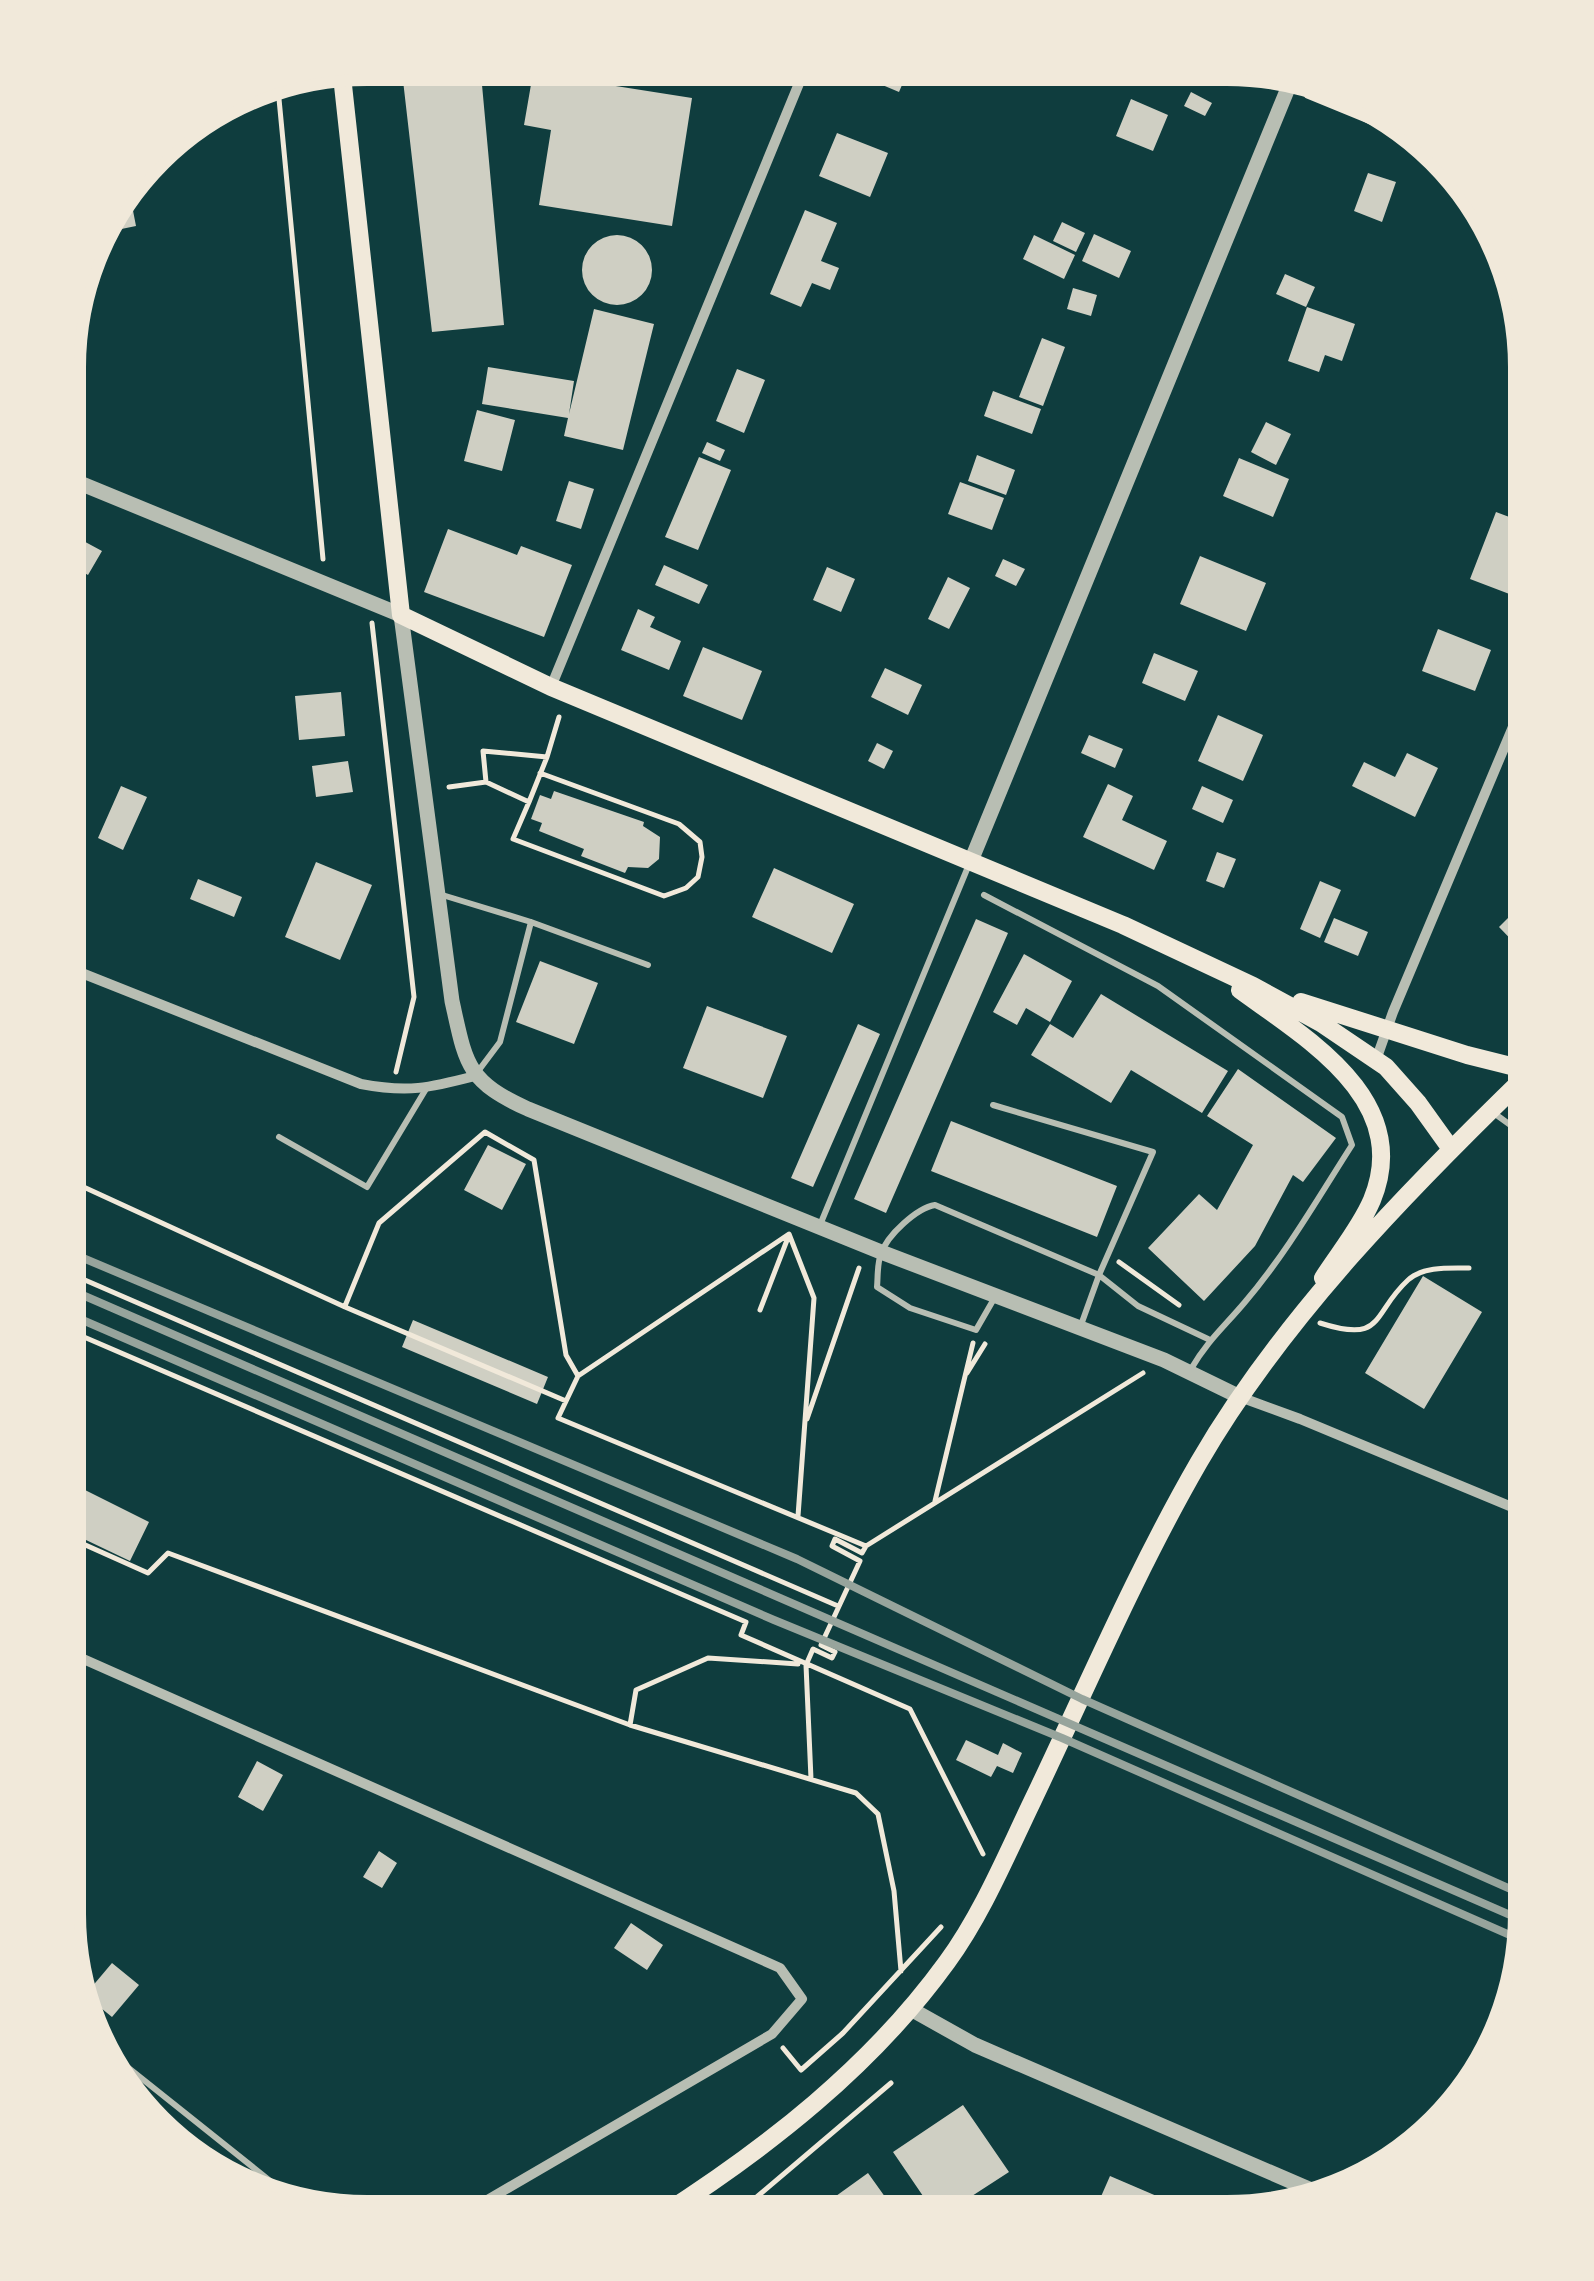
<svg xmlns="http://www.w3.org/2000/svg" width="1594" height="2281" font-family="Georgia,serif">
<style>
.building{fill:#cfcfc3}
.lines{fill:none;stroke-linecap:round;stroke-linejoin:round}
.path{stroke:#f1e9da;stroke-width:5}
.service{stroke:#b8beb3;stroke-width:6}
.minor{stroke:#b8beb3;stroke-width:10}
.tertiary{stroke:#b8beb3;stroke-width:15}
.secondary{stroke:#f1e9da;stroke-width:18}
.rail{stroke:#97a49c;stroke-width:8}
.rim{fill:none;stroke:#f1e9da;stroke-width:12}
</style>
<rect width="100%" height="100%" fill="#0f3d3e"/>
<path class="building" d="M401 63H480L504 325 432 332Z
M617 63 702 64 700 79Z
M866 64H911L899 92 861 76Z
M533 73 692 98 672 226 539 205 551 130 524 125Z
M1191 92 1212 103 1205 116 1184 106Z
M1131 99 1168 115 1153 151 1116 136Z
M837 133 888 153 870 197 819 176Z
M1368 173 1396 182 1382 222 1354 211Z
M128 185 136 226 97 234 103 215Z
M805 210 837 223 821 261 839 268 830 290 812 283 801 307 770 294Z
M1062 222 1085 233 1076 252 1053 241Z
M1094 234 1131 251 1119 278 1082 261Z
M1034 235 1075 255 1064 279 1023 259Z
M582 270a35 35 0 1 1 70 0a35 35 0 1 1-70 0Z
M1285 274 1315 287 1306 307 1276 294Z
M1073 288 1097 295 1091 316 1067 309Z
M1307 307 1355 324 1342 361 1325 355 1319 372 1288 361Z
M594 309 654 324 623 450 564 436 568 418 482 404 488 367 574 381 569 414Z
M1042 338 1065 347 1043 406 1019 397Z
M737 369 765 380 744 433 716 421Z
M993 391 1041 409 1032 434 984 416Z
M477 410 515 420 502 471 464 461Z
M1266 422 1291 434 1276 465 1251 452Z
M707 442 725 450 720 461 702 453Z
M977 455 1015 470 1006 495 968 481Z
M699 457 731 470 698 550 665 537Z
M1239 458 1289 479 1273 517 1223 496Z
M569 481 594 489 581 529 556 521Z
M960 482 1004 498 992 530 948 514Z
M1496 512 1531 525V546L1512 595 1470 579Z
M448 529 517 555 521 546 572 565 544 637 424 592Z
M65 531 102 551 88 575 65 562Z
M1200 556 1266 583 1246 631 1180 604Z
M1003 559 1025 569 1016 586 995 576Z
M664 565 708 585 699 604 655 585Z
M827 567 855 579 841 612 813 600Z
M948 577 970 588 949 629 928 619Z
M638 609 655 617 650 627 681 641 669 670 621 650Z
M1438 629 1491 650 1475 691 1422 671Z
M703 647 762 671 742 720 683 696Z
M1154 653 1198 671 1185 701 1142 683Z
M885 668 922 685 908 715 871 697Z
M341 692 345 736 299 740 295 696Z
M1218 715 1263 735 1243 781 1198 761Z
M1089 735 1123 749 1115 768 1081 753Z
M877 743 893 751 884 769 868 761Z
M1407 753 1438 768 1415 817 1352 786 1364 762 1395 777Z
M348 761 353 792 316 797 312 766Z
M1108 784 1133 796 1122 820 1167 841 1154 870 1083 837Z
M121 786 147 797 123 850 98 838Z
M1202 786 1233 800 1223 823 1192 809Z
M554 791 644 822 643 826 660 837 659 859 648 868 628 867 625 873 581 856 584 849 539 831 542 823 531 819 540 795 551 799Z
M1217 852 1236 859 1224 888 1206 881Z
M316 862 372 885 340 960 285 937Z
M774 868 854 904 832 953 752 917Z
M198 879 242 897 234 917 190 899Z
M1320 881 1341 890 1320 938 1300 929Z
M1531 895V952L1527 956 1499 927Z
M1334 918 1368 932 1358 956 1324 942Z
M976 919 1008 933 886 1213 854 1199Z
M1024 954 1072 981 1050 1022 1026 1008 1017 1025 993 1012Z
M540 961 598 983 574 1044 516 1022Z
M1101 994 1228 1071 1202 1113 1131 1070 1111 1103 1031 1055 1050 1024 1073 1038Z
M707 1006 787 1036 763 1098 683 1068Z
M858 1024 880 1034 813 1187 791 1178Z
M1238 1069 1336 1138 1303 1182 1293 1175 1255 1246 1204 1301 1148 1248 1199 1194 1217 1210 1253 1145 1207 1116Z
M951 1121 1117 1186 1097 1237 931 1171Z
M488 1145 526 1164 502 1210 464 1190Z
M1423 1276 1482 1312 1424 1409 1365 1373Z
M413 1320 548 1377 537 1404 402 1347Z
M63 1479 149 1522 130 1561 63 1529Z
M966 1740 998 1755 1003 1743 1022 1753 1013 1773 997 1766 991 1777 956 1760Z
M257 1761 283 1775 263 1811 238 1797Z
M379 1851 397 1863 382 1888 363 1877Z
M631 1923 663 1945 647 1970 614 1948Z
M112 1963 139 1985 112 2017 85 1995Z
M963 2105 1009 2172 938 2218 893 2152Z
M868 2173 898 2215 895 2218 852 2217 836 2196Z
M1110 2176 1208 2218H1120L1096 2208Z"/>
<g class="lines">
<path class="path" d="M1231 65 1269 80
M277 78 323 559
M1307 96 1429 146
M372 623 414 997 396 1072
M486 782 529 802 547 757
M449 787 486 782 483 751 547 757 559 717
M529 802 513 839 664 896 686 888 698 877 702 857 700 842 679 824 540 773
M64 1178 345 1307 566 1401
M1119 1262 1179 1305
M64 1271 838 1606
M345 1306 379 1223 485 1132 534 1160 566 1355 578 1376
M760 1310 789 1235
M1320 1323C1385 1344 1371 1314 1408 1280 1423 1266 1450 1268 1469 1268
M63 1328 746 1622 741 1635 910 1709 983 1854
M967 1373 985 1344
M807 1419 859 1268
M935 1501 973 1343
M798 1516 814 1298 789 1234 578 1376 558 1418 866 1546 862 1553 835 1539 832 1546 860 1561 821 1645 835 1652 832 1658 813 1649 806 1665 811 1779
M63 1535 148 1573 168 1553 630 1725 636 1690 708 1658 798 1664
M866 1546 1143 1373
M630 1725 856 1793 878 1814 894 1891 901 1971
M783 2048 801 2070 843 2033 941 1927
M733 2217 891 2083"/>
<path class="service" d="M439 894 531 922 648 965
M984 895 1158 986 1342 1117 1352 1145C1318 1198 1286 1254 1245 1302 1224 1327 1208 1340 1191 1369
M476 1074 500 1042 531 922
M993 1105 1153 1152 1099 1275 1081 1325
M1491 1111 1531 1140
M279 1137 367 1187 426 1089
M820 1225 970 862
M995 1297 976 1330 910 1308 877 1287C878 1277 877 1263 881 1254 887 1235 917 1208 935 1205L1099 1275 1138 1306 1208 1339
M1519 1403 1531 1378
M91 2038 299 2204"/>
<path class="minor" d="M551 687 807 64
M64 966 361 1084C408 1093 429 1088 475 1076
M1376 1060 1393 1012 1531 684
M1240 1397 1300 1419 1531 1515
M63 1650 780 1968 802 1999 772 2034 460 2216"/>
<path class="tertiary" d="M65 477 401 615 452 1001C466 1064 466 1081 528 1109L881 1252 1164 1360 1240 1397
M971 861 1293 76
M909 2008 975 2045 1325 2196"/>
<path class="secondary" d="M341 67 401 615 551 687 1123 925 1253 986 1321 1023 1386 1067 1418 1103 1451 1149
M1240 990C1307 1039 1413 1100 1372 1200 1360 1228 1339 1253 1323 1278
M1301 1002 1467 1055 1531 1071
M659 2217C767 2148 871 2067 947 1962 982 1914 1006 1856 1032 1802 1086 1689 1136 1571 1199 1462 1283 1317 1411 1187 1531 1071"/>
<path class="rail" d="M64 1250 797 1559 1082 1699 1531 1898
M64 1287 1531 1924
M64 1312 774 1620 1062 1738 1528 1943"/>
</g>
<path d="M0 0H1594V2281H0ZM367 80H1227A287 287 0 0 1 1514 367V1914A287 287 0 0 1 1227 2201H367A287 287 0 0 1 80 1914V367A287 287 0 0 1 367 80Z" fill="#f1e9da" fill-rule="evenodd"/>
<path class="rim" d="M367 80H1227A287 287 0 0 1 1514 367V1914A287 287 0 0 1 1227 2201H367A287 287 0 0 1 80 1914V367A287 287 0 0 1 367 80Z"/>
</svg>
